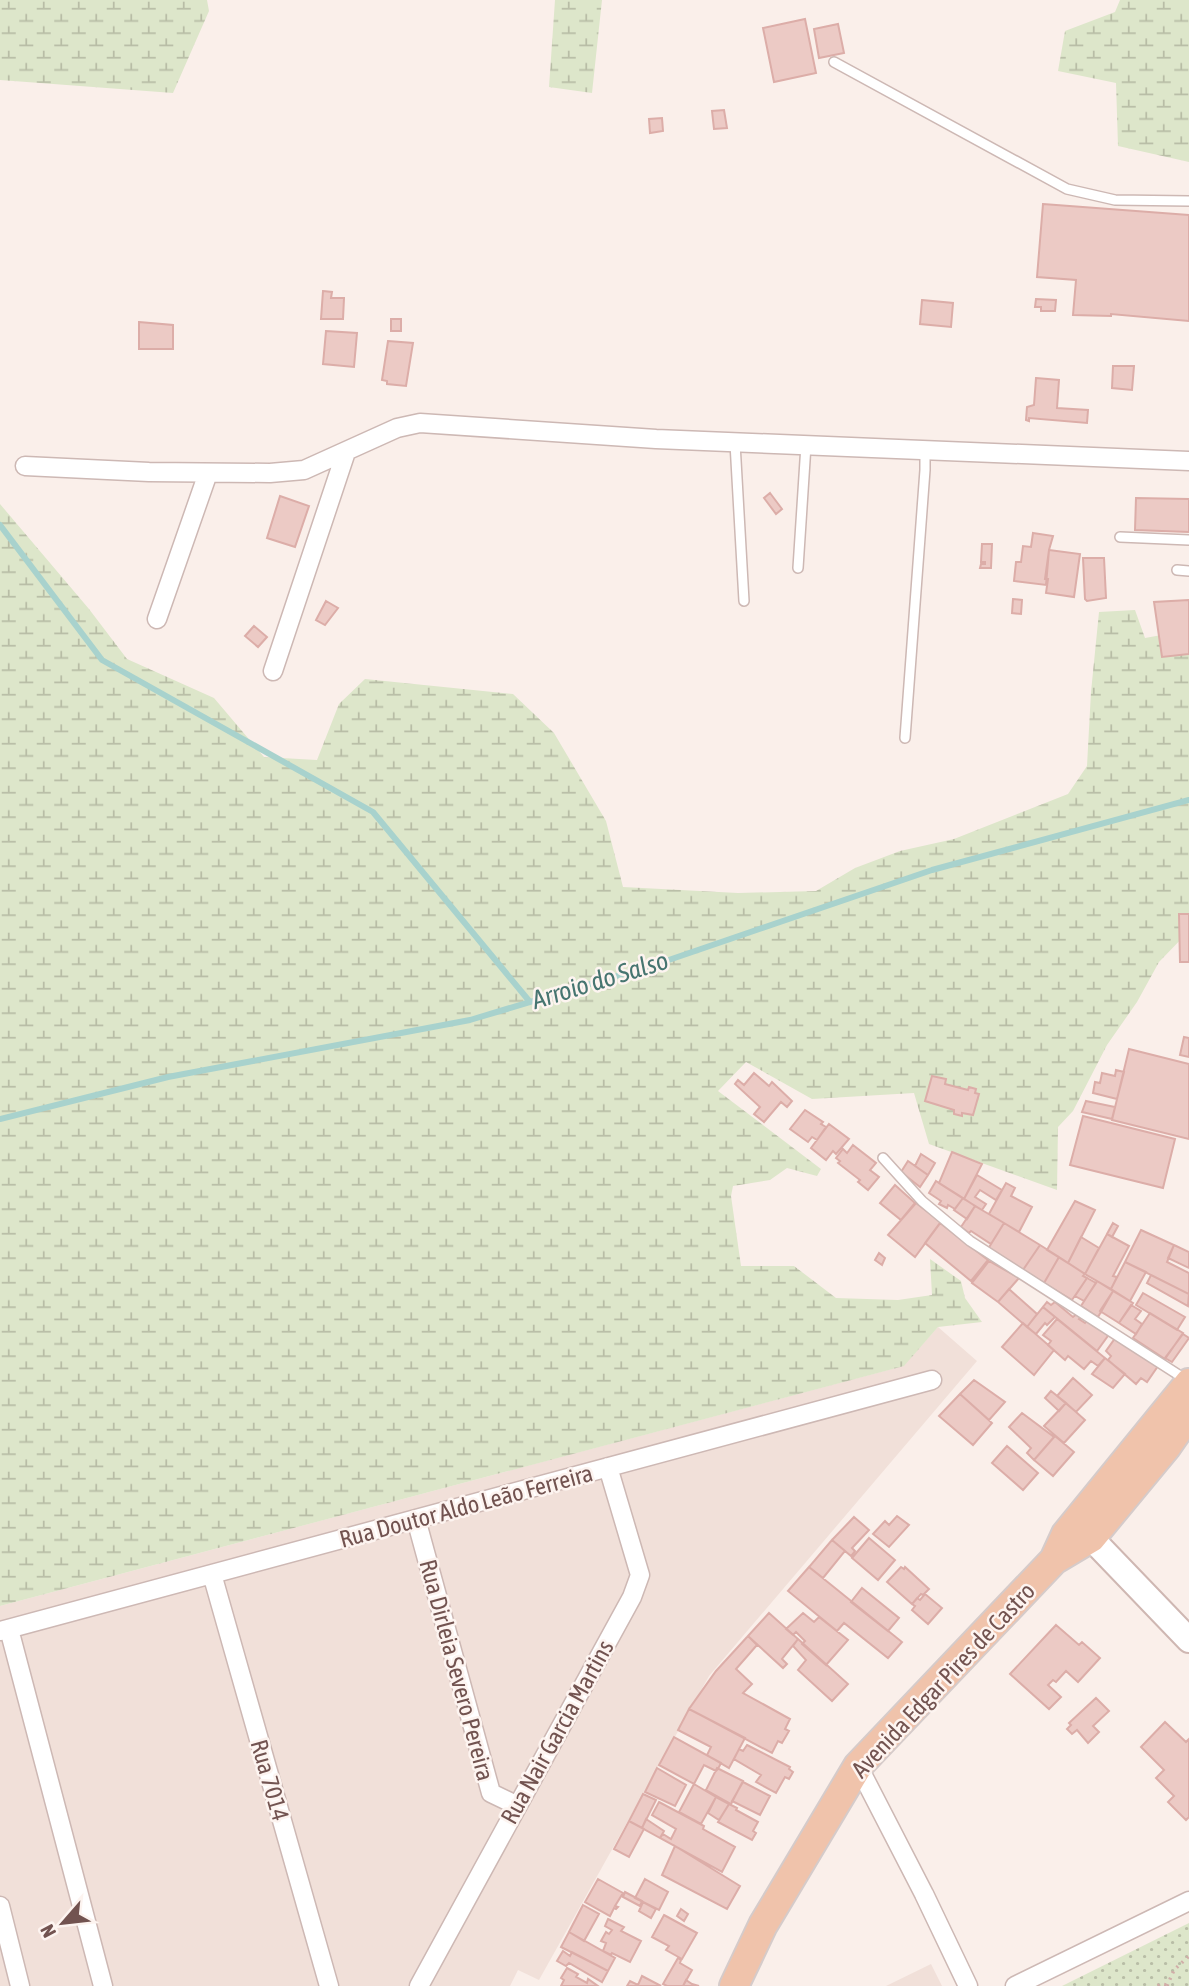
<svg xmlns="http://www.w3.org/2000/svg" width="1189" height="1986" font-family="'Asap Condensed',sans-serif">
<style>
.residential{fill:#f1e0d9}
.wetland{fill:url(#wetland-marsh)}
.park{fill:url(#park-dots)}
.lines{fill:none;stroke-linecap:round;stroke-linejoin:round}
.stream{stroke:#a8d2cd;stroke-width:6}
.building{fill:#eccac5;stroke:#dcada8;stroke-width:2}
.lane-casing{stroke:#cdb8b4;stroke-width:12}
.street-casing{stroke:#cdb8b4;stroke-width:21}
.secondary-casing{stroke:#cfb7b2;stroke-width:28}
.primary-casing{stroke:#d5cbca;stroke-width:32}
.path{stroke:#d1ada8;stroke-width:3.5;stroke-dasharray:2 5;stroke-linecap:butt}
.lane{stroke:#fff;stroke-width:9}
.street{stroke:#fff;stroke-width:18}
.secondary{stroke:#fff;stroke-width:24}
.primary{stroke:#f0c3ab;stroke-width:28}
.labels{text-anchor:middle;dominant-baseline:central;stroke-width:5;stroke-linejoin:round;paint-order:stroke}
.street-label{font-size:24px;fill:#725350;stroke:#fdf4f0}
.water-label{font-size:26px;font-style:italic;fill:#467570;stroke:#fdf4f0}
</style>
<defs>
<pattern id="wetland-marsh" width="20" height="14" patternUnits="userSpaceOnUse" patternTransform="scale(1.75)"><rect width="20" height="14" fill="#dde6ca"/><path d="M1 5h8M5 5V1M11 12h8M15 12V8" fill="none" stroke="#b8bda6"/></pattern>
<pattern id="park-dots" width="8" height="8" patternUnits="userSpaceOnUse" patternTransform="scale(1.75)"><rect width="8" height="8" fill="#dde6ca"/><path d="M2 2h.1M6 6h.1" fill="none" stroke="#b8bda6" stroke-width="1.8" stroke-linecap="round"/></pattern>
</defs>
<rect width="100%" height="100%" fill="#faefea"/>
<path class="residential" d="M938 1327 977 1361 709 1676 539 1980 518 1970 510 1986H0V1606L903 1366Z
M931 1964 942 1986H886Z"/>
<path class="wetland" d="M0 0H207L209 11 173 93 0 80Z
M555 0H602L592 93 549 87Z
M1120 0H1189V162L1118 146 1116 83 1058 71 1065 31 1115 12Z
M0 504 89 609 127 659 214 698 264 757 317 760 339 704 365 679 513 694 554 733 606 821 623 887 738 893 816 891 855 868 900 851 954 839 1068 794 1087 766 1091 692 1099 612 1135 610 1145 638 1189 630V931L1159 962 1137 1002 1107 1045 1073 1111 1058 1127 1057 1190 929 1144 914 1093 812 1099 746 1062 718 1091 821 1169 817 1176 787 1168 770 1180 733 1186 731 1196 741 1266H794L836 1298 898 1300 932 1295 930 1259 961 1281 965 1298 982 1322 938 1327 904 1366 0 1606Z"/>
<path class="park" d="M1189 1923V1986H1062Z"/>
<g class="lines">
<path class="stream" d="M0 525 102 660 373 812 530 1002
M0 1119 168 1077 470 1020 660 963 932 870 1189 800"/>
</g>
<path class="building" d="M805 19 816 73 774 82 763 28Z
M838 24 844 53 819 58 814 29Z
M724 110 727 128 714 129 712 111Z
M662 118 663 131 650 133 649 119Z
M1043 204 1189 215V321L1111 314V316L1073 315 1076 280 1037 277Z
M323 291 332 292 331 298H344L343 319H321Z
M1036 299 1056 300 1055 311H1041V307H1035Z
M922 300 953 303 951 327 920 324Z
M391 319H401V331H391Z
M139 322 173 325V349H139Z
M326 331 357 333 354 367 323 364Z
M388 341 413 343 406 386 387 384V381L382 380Z
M1113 366H1134L1132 390 1112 388Z
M1036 378 1059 380 1057 408 1088 410 1087 423 1029 418V421L1026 420 1027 407 1034 405Z
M770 493 782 509 776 514 764 498Z
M280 496 309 506 295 547 267 538Z
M1136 498 1189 499V532L1135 530Z
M1033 533 1053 536 1049 550 1046 585 1014 581 1016 562H1021L1023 546 1031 547Z
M982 544H992L991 568H980L981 564H985V562H981Z
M1049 550 1080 554 1074 597 1046 593 1048 579H1045Z
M1083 558H1104L1106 598 1087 601 1085 599Z
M1013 599 1022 600 1021 614 1012 613Z
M1189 600V654L1162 657 1154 602Z
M326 601 338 608 325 625 316 620Z
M254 626 267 637 258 647 245 636Z
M1179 914H1189V962H1180Z
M1184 1037 1189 1038V1057L1180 1055Z
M1129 1049 1189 1064V1139L1112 1120Z
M1116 1070 1124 1072 1117 1099 1093 1093 1095 1082 1100 1083 1102 1073 1115 1076Z
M754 1073 769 1086 772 1082 792 1101 787 1107 781 1102 764 1122 754 1114 760 1107 735 1084 738 1080 744 1085Z
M932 1076 946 1079 945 1084 968 1090 969 1087 976 1089 975 1093 979 1094 973 1115 962 1113V1116L954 1114V1110L925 1101Z
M1086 1101 1115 1107 1112 1119 1082 1112Z
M805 1110 823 1122 821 1124 826 1127 817 1140 812 1137 808 1142 790 1129Z
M1083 1116 1175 1139 1163 1188 1070 1165Z
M829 1124 849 1139 836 1154 833 1151 826 1160 811 1148Z
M853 1145 876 1163 870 1170 879 1177 868 1190 858 1182 860 1180 838 1163 840 1161 836 1158 843 1149 847 1153Z
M952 1152 982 1164 964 1199 939 1183Z
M921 1154 935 1163 928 1175 915 1166Z
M908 1161 928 1175 920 1187 901 1172Z
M977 1175 1002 1190 996 1200 980 1190 975 1197 986 1204 982 1210 964 1199Z
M936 1181 963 1198 955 1209 948 1205 947 1208 939 1204 941 1201 929 1193Z
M1006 1183 1015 1188 1011 1196 1032 1207 1019 1232 989 1214Z
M895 1185 915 1203 901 1220 880 1203Z
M963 1198 975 1206 967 1219 954 1210Z
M1075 1201 1095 1210 1068 1263 1047 1250Z
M916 1203 941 1222 915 1257 888 1235Z
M975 1206 1004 1223 991 1244 971 1231 969 1233 961 1227Z
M940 1223 988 1260 971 1281 925 1243Z
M1004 1223 1040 1245 1023 1270 988 1249Z
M1113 1223 1118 1226 1112 1237 1107 1234Z
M1141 1230 1174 1245 1167 1262 1189 1273V1294L1125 1262Z
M1107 1234 1129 1246 1113 1276 1117 1277 1111 1289 1085 1274Z
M1081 1237 1099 1248 1085 1274 1068 1263Z
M1040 1245 1059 1257 1044 1283 1023 1270Z
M1174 1245 1189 1252V1268L1168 1258Z
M879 1253 885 1258 882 1265 875 1260Z
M1059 1257 1085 1274 1083 1276 1087 1278 1072 1300 1044 1283Z
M989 1261 1019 1278 998 1302 972 1283Z
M1125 1262 1146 1272 1130 1301 1111 1289Z
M1151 1275 1189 1294 1188 1306 1147 1283Z
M1087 1278 1096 1283 1084 1301 1075 1296Z
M1097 1281 1113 1291 1098 1317 1081 1306Z
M1009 1289 1037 1314 1027 1327 998 1302Z
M1113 1291 1133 1303 1119 1323 1100 1311Z
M1143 1293 1185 1317 1177 1330 1136 1305Z
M1047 1302 1051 1305 1055 1302 1073 1317 1078 1313 1082 1316 1079 1319 1085 1323 1088 1319 1110 1333 1097 1351 1043 1307Z
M1131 1305 1141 1311 1135 1319 1142 1324 1136 1334 1119 1323Z
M1043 1307 1055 1317 1047 1325 1045 1323 1036 1334 1027 1327Z
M1150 1313 1183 1333 1165 1359 1133 1338Z
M1057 1319 1105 1358 1098 1366 1091 1361 1084 1369 1068 1356 1065 1360 1048 1345 1051 1341 1043 1335Z
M1023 1323 1054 1350 1034 1375 1002 1347Z
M1183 1334 1189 1338 1172 1362 1165 1358Z
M1116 1337 1158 1366 1147 1382 1141 1378 1136 1384 1108 1360 1111 1356 1106 1351Z
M1105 1358 1125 1374 1113 1388 1092 1374Z
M1073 1378 1092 1395 1076 1412 1057 1396Z
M974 1380 1005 1402 989 1420 960 1394Z
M1051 1391 1066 1403 1059 1411 1045 1398Z
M960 1394 992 1423 973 1445 939 1416Z
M1066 1403 1085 1420 1064 1443 1044 1426Z
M1022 1413 1054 1437 1034 1460 1027 1453 1031 1448 1009 1427Z
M1055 1436 1074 1452 1053 1476 1034 1460Z
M1007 1446 1038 1473 1023 1490 992 1463Z
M897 1516 909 1525 889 1547 873 1534 885 1521 889 1525Z
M854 1517 869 1530 852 1548 855 1551 851 1556 832 1540Z
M869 1538 895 1560 878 1580 852 1558Z
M832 1540 845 1551 823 1578 809 1567Z
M809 1567 902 1642 888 1658 844 1623 837 1631 788 1591Z
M901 1567 904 1569 905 1567 929 1589 923 1595 921 1594 912 1604 887 1582Z
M862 1588 899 1618 888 1631 851 1602Z
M925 1594 942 1608 928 1624 912 1610 915 1606 912 1604 917 1598 920 1600Z
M769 1613 798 1639 782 1659 787 1664 783 1668 748 1636Z
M803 1613 814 1622 819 1617 848 1640 826 1665 802 1644 805 1641 796 1632 793 1635 786 1629Z
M1056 1625 1079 1645 1082 1642 1100 1658 1078 1682 1066 1671 1056 1682 1053 1680 1048 1685 1061 1697 1049 1709 1010 1674Z
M748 1636 757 1645 736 1669 752 1684 743 1693 790 1719 785 1729 789 1731 782 1743 778 1741 772 1753 689 1709 716 1671Z
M798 1639 848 1684 832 1701 798 1670 806 1660 793 1646Z
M1096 1698 1109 1711 1093 1726 1099 1732 1088 1743 1077 1730 1072 1734 1067 1729 1071 1725 1069 1723Z
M689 1709 745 1738 729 1768 707 1755 711 1747 678 1730Z
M1165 1722 1186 1742 1189 1739V1817L1186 1820 1168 1802 1174 1796 1156 1778 1164 1770 1141 1747Z
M674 1737 721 1763 718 1769 716 1771 704 1765 694 1784 659 1765Z
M747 1745 790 1767 789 1769 793 1772 789 1779 785 1777 776 1793 756 1782 761 1775 734 1759 739 1749 743 1751Z
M657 1768 686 1785 675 1806 645 1792Z
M717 1768 743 1781 731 1804 706 1790Z
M743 1782 770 1796 760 1815 732 1801Z
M694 1784 716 1797 701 1824 679 1812Z
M643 1794 656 1800 642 1828 629 1821Z
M716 1797 729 1804 719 1820 708 1813Z
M659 1802 704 1826 703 1829 735 1847 722 1872 660 1838 663 1834 671 1839 676 1829 652 1815Z
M729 1804 737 1808 736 1810 758 1822 753 1831 756 1833 752 1840 718 1822Z
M646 1819 664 1831 660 1838 642 1828Z
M629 1821 644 1829 629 1857 614 1849Z
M675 1846 740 1886 727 1909 662 1875Z
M598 1879 623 1893 615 1906 618 1907 616 1909 614 1908 610 1916 585 1902Z
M645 1879 668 1892 659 1910 635 1898Z
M625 1892 642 1901 640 1906 623 1897Z
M643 1902 656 1909 651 1918 639 1911Z
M583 1905 599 1914 584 1941 569 1932Z
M681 1909 688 1914 684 1921 677 1916Z
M664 1915 697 1933 682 1959 666 1950 669 1946 652 1937Z
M608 1919 624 1927 621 1931 641 1941 630 1962 612 1953 611 1955 603 1951 606 1943 601 1941 606 1932 609 1934 612 1930 605 1926Z
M569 1932 615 1958 608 1971 561 1947Z
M563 1951 570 1956 572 1952 608 1971 602 1982 569 1963 566 1966 557 1961Z
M678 1958 681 1960 680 1963 692 1970 683 1986H667L663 1984Z
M567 1968 578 1974 576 1977 587 1983 588 1979 598 1986H561L564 1980 561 1978Z
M642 1976 661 1986H627L630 1981 638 1985Z
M686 1980 692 1984 699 1986H683Z"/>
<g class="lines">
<g class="lane-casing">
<path id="lane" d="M834 62 1067 189 1115 200 1189 201
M735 443 744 601
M1120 537 1189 540
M798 568 806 445
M1177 570 1189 571
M905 738 925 470V450
M883 1158 922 1201 970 1241 1185 1379"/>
</g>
<g class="street-casing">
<path id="street" d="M25 466 149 472 270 473 304 470 397 428 420 423 656 439 1189 461
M157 619 208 473
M273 671 346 452
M416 1519 491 1793 516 1805
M212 1574 329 1986
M9 1629 103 1986
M0 1631 932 1380
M858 1766 924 1894 968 1986
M0 1906 20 1986
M419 1986 632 1597 640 1575 608 1467
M1015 1986 1189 1901"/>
</g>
<g class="secondary-casing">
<path id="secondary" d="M1093 1520 1091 1538 1189 1640"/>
</g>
<g class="primary-casing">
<path id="primary" d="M1055 1558 1066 1534 1189 1383
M734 1986 763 1925 858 1766 1054 1560 1091 1538 1167 1446 1189 1414"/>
</g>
<path class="path" d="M1158 1986 1160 1984 1167 1985
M1167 1986 1174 1970 1189 1956"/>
<use href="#lane" class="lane"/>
<use href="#street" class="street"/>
<use href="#secondary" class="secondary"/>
<use href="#primary" class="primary"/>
</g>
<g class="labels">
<g class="street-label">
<text transform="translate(466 1506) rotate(-15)">Rua Doutor Aldo Leão Ferreira</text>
<text transform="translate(457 1670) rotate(75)">Rua Dirleia Severo Pereira</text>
<text transform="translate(943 1680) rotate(-47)">Avenida Edgar Pires de Castro</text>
<text transform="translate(557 1732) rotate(-61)">Rua Nair Garcia Martins</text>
<text transform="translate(270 1780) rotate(74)">Rua 7014</text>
</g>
<g class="water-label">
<text transform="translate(600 980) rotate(-17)">Arroio do Salso</text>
</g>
</g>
<g transform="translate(63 1923) rotate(242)" stroke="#fdf4f0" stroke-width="5" paint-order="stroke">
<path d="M0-5L12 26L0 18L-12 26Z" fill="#725350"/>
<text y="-10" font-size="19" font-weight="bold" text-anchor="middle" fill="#725350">N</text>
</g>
</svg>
